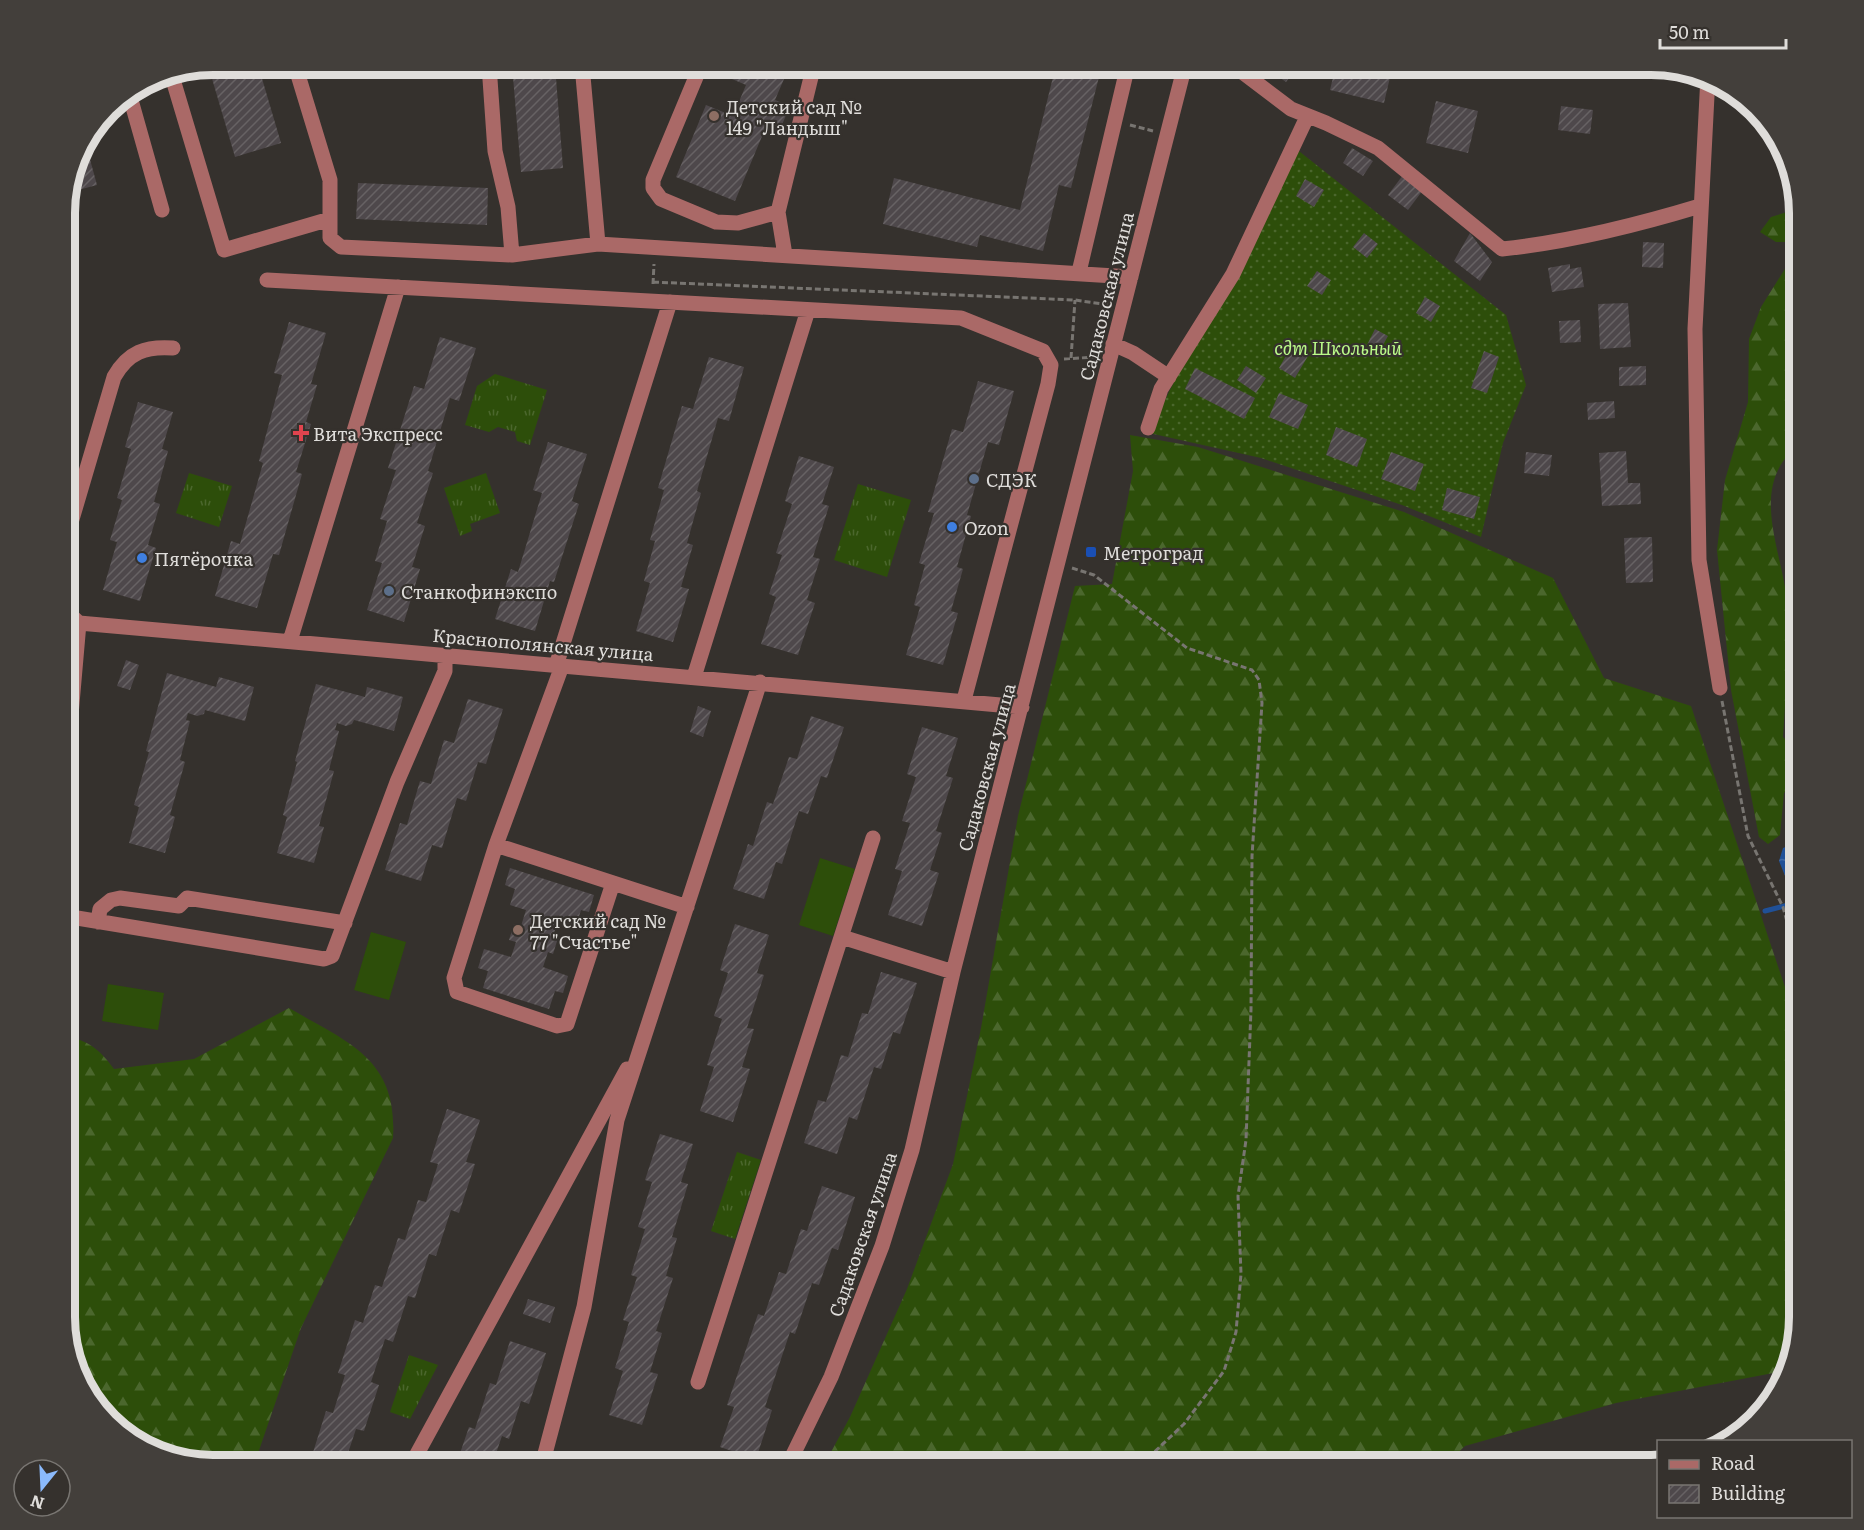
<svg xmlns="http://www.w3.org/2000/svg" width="1864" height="1530" font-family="Literata,serif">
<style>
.grass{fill:url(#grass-tufts)}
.forest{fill:url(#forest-firs)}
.garden{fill:url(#garden-dots)}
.pitch{fill:#2d4e0a}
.water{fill:url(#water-waves)}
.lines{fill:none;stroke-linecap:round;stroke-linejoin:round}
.stream{stroke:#205097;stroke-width:5}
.building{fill:url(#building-hatch)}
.path{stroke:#787571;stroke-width:3;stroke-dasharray:6 3;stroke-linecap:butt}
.minor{stroke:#aa6967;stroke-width:15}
.education-dot{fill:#8d6e63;stroke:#35312d;stroke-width:2}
.health-dot{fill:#e0444e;stroke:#35312d;stroke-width:2}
.service-dot{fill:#5c6f8a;stroke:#35312d;stroke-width:2}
.shop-dot{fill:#3f7fe0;stroke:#35312d;stroke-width:2}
.transit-dot{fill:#1a4fb4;stroke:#35312d;stroke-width:2}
.labels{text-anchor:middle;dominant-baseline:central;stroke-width:4.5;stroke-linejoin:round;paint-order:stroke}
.poi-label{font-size:18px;fill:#dfddda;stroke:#35312d;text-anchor:start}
.street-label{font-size:18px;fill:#dfddda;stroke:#35312d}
.park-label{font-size:18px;font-style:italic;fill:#bafa89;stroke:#35312d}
.rim{fill:none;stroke:#dfddda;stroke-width:8}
</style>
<defs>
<pattern id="grass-tufts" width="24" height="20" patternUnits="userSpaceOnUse" patternTransform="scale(1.5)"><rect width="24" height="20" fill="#2d4e0a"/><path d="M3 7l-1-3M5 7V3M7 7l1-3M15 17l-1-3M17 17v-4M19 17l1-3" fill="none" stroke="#4b672d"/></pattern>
<pattern id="forest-firs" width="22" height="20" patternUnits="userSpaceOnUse" patternTransform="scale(1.5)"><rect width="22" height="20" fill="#2d4e0a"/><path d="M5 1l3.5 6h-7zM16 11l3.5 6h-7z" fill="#4b672d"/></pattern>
<pattern id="garden-dots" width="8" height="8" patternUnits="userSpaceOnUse" patternTransform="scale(1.5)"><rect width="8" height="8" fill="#2d4e0a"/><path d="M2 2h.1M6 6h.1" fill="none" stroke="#4b672d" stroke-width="1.8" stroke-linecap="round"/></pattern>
<pattern id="water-waves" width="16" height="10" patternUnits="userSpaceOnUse" patternTransform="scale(1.5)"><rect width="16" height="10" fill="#205097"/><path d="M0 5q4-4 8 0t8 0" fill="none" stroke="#4069a5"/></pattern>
<pattern id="building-hatch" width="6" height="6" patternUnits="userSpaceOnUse" patternTransform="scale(1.5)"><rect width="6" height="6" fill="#4e484b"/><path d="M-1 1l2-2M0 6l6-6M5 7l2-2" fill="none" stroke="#676264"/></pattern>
</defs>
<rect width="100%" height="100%" fill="#35312d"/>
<path class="grass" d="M495 374 547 390 530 445 517 441 515 432 498 427 489 432 465 425 477 386Z
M189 473 232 486 219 527 176 513Z
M486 473 500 513 470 524 472 531 460 536 444 488Z
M858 484 911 500 887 577 834 560Z
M737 1152 761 1160 735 1239 711 1231Z
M409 1355 438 1365 410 1419 390 1412Z"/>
<path class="forest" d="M1787 212 1799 214V457L1789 454C1751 495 1784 556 1787 604 1789 648 1786 693 1783 737L1799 752V788L1793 784 1784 793 1780 835 1768 844 1759 837 1731 690 1717 550 1725 480 1748 402 1749 339 1761 307 1793 256 1790 242H1776L1760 232 1771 217Z
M1130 435 1198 447 1404 512 1553 578 1604 678 1691 706 1799 1029V1317L1789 1370 1616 1403 1465 1446 1445 1465H824L850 1417 907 1289 953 1164 981 1028 1018 816 1075 586 1112 584 1133 471Z
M289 1008C349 1043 398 1059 393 1138L301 1328 254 1465H213L165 1458 115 1429 80 1382 65 1326V1037C88 1039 101 1051 114 1069L194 1059Z"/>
<path class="garden" d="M1290 144 1506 315 1526 385 1503 443 1481 537 1402 505 1261 458 1149 433Z"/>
<path class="pitch" d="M820 858 855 869 833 936 799 925Z
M371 932 406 942 389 1000 354 990Z
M108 984 164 993 158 1030 102 1021Z"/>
<path class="water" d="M1799 842V902L1796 903 1779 861 1783 848Z"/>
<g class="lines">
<path class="stream" d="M1765 911 1796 903"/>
</g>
<path class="building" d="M208 65H258L281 143 235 157Z
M512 65H555L563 168 521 172Z
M722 65H790L775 100 790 106 778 134 765 129 735 201 676 177 706 105 733 116 746 85 718 73Z
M1056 65H1102L1071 188 1059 185 1043 251 980 235 977 247 883 224 894 178 1020 210Z
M1273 65H1299L1286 82 1269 70Z
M1336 65H1354L1391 73 1384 103 1330 90Z
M1436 101 1478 111 1468 153 1426 143Z
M1561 106 1593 110 1590 134 1558 130Z
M85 141 97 185 67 193 80 148Z
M1352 148 1373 161 1363 176 1343 163Z
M1403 175 1423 190 1408 210 1388 195Z
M1305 179 1324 190 1314 207 1296 196Z
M358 183 488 188 487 225 356 219Z
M1364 233 1378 244 1367 258 1353 247Z
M1470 233 1492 262 1480 281 1454 261Z
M1643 242 1664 243 1663 268 1642 267Z
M1570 264V269L1581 267 1584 287 1552 292 1548 268Z
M1317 271 1331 280 1322 295 1307 286Z
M1425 297 1440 306 1431 322 1416 313Z
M1628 303 1631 347 1600 349 1598 304Z
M1580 320 1581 342 1560 343 1559 321Z
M289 322 326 333 311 384 317 385 306 422 311 424 296 472 302 474 279 555 273 554 257 608 215 596 231 541 240 544 263 463 259 461 282 375 274 373Z
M1375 329 1388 336 1379 352 1367 345Z
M440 337 476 348 459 401 450 398 428 471 433 473 417 523 425 526 412 567 420 569 404 622 367 610 382 563 375 561 387 521 380 519 396 470 388 468 414 386 424 389Z
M1291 347 1308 356 1295 378 1279 368Z
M1484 351 1499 357 1487 393 1471 388Z
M709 357 744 367 729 421 718 418 697 491 701 493 687 543 693 545 681 587 689 589 673 642 636 631 650 583 644 581 655 541 650 540 664 490 658 488 682 406 693 409Z
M1246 366 1266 378 1256 393 1237 380Z
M1646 366V385L1619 386V367Z
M1195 368 1255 398 1244 419 1185 389Z
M978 381 1014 391 999 445 988 442 967 515 971 516 957 567 963 569 951 611 958 613 943 665 906 655 920 607 914 605 925 565 919 563 934 513 928 512 952 429 963 432Z
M1279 393 1308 405 1298 429 1269 417Z
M1614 401 1615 418 1588 420 1587 403Z
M138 402 173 412 162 449 168 451 154 502 160 504 148 545 156 548 140 601 103 590 117 542 110 540 122 500 117 498 131 449 125 447Z
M1336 427 1367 439 1357 467 1326 455Z
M548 442 587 454 572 501 579 504 554 582 550 581 535 631 495 619 511 569 518 572 542 493 533 490Z
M1626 451 1628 483H1640L1641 504 1602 506 1599 453Z
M1391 452 1424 464 1415 491 1381 479Z
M1526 452 1552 455 1549 476 1524 473Z
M799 456 834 467 822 504 829 506 813 557 820 559 807 600 815 603 798 655 761 644 776 597 769 594 782 555 776 553 792 504 785 501Z
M1447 488 1480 497 1474 519 1442 510Z
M1652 537 1653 582 1626 583 1624 538Z
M126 660 139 665 130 690 117 686Z
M167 673 216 687 219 677 254 687 245 721 205 710 204 714 197 716 188 713 186 720 190 721 180 760 185 762 170 815 175 817 165 853 129 843 139 807 134 805 149 752 146 751Z
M316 684 365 697 367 687 403 697 394 731 354 720 352 724 346 726 337 723 335 730 339 731 329 770 334 771 319 826 324 827 314 863 277 853 287 817 283 815 297 762 295 761Z
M468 699 503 709 486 764 478 762 466 801 457 798 442 848 432 845 421 881 385 870 400 823 407 825 420 781 431 784 444 740 454 743Z
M698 706 711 711 703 737 690 732Z
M811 716 844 727 827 778 821 776 808 814 799 811 782 864 776 862 764 899 733 889 748 844 753 846 767 802 773 804 789 757 797 759Z
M922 727 958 738 946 776 953 778 936 831 942 833 930 870 939 873 922 926 888 915 902 871 895 869 910 823 902 821 916 777 907 774Z
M510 868 594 895 589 912 581 910 576 926 558 921 553 936 558 938 553 954 548 952 543 967 568 976 563 993 555 991 549 1009 483 988 488 971 478 968 484 949 511 957 516 942 509 940 514 924 521 926 526 910 510 905 515 889 505 885Z
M735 924 769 935 757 973 764 975 747 1028 754 1029 742 1067 750 1069 733 1122 700 1111 714 1067 707 1065 722 1019 714 1016 728 973 720 970Z
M881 972 917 983 900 1034 893 1032 881 1069 874 1067 857 1120 849 1117 837 1154 804 1143 818 1100 826 1102 841 1055 848 1057 862 1013 868 1014Z
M447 1109 480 1120 466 1162 475 1164 459 1213 451 1210 436 1256 429 1254 415 1298 408 1296 393 1342 385 1339 371 1382 379 1385 364 1431 356 1429 344 1465H321L310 1462 326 1411 333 1413 345 1375 338 1373 355 1320 363 1323 375 1285 382 1287 398 1238 405 1240 418 1200 426 1202 438 1164 430 1162Z
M660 1134 693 1144 681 1182 688 1184 672 1237 677 1238 666 1276 673 1278 656 1331 662 1333 650 1372 658 1374 642 1425 609 1415 623 1371 615 1368 629 1322 623 1320 637 1277 631 1275 645 1229 638 1227 652 1182 645 1180Z
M822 1186 855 1197 838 1250 832 1248 819 1285 812 1283 795 1334 790 1332 765 1407 772 1410 756 1459 720 1447 734 1407 727 1405 758 1314 764 1316 779 1272 786 1274 801 1229 807 1231Z
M528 1299 555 1307 550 1323 523 1314Z
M510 1341 546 1353 529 1404 521 1401 509 1439 502 1436 492 1465H456L469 1427 475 1429 490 1383 496 1385Z"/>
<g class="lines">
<path class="path" d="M1201 68 1207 65
M1130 125 1153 131
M653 282 1075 300 1109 305
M653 284 654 264
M1071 358 1075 300
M1064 359 1096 357
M1072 568 1094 575 1187 648 1252 670 1259 680 1262 703 1252 856 1251 1009 1246 1140 1238 1196 1241 1274 1236 1332 1224 1371 1184 1424 1148 1458 1144 1465
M1722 701 1748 836 1783 907 1799 966"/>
<path class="minor" d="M295 65 330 180V238L341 247 512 255 598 244 1131 277
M489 65 495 151 508 207 512 255
M582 65 598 244
M701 65 653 180V188L661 199 716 222 738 223 778 212 814 65
M1233 65 1291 109 1326 123 1378 148 1502 249C1570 242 1634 226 1700 206
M171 73 224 250 330 219
M1708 76 1695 329 1699 560 1720 688
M129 93 162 210
M778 212 785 255
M1079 272 1128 65
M267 280 961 318 1043 351 1051 365 1048 384 964 700
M1113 344 1133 353 1169 377
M1148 428 1161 389 1233 274 1307 117
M65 543 114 377C128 352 146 346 173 348
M65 610 79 623 1022 707
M290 641 398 287
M556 666 670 302
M694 677 808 310
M65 784 79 623 65 625
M496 845 562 666
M613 883 567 1024 557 1026 457 992 454 978 496 845 687 907
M65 916 324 959 332 956 397 782 445 671V655
M98 922 100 909 111 900 120 898 179 906 187 898 345 923
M842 937 953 972
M698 1382 873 838
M411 1465 627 1069
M542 1465 584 1307 617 1120 760 682
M788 1465 831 1377 882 1246 912 1150 953 972 1185 65"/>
</g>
<g class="education-dot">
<circle cx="714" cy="116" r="6"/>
<circle cx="518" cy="930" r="6"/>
</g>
<path class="health-dot" d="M298 424h6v6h6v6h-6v6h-6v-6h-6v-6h6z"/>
<g class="service-dot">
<circle cx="974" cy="479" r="6"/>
<circle cx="389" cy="591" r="6"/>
</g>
<g class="shop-dot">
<circle cx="952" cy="527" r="6"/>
<circle cx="142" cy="558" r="6"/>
</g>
<rect class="transit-dot" x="1085" y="546" width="12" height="12" rx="3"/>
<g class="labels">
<g class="poi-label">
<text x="726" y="106">Детский сад №<tspan x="726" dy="21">149 "Ландыш"</tspan></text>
<text x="313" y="433">Вита Экспресс</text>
<text x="986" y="479">СДЭК</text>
<text x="964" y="527">Ozon</text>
<text x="1103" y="552">Метроград</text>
<text x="154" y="558">Пятёрочка</text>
<text x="401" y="591">Станкофинэкспо</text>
<text x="530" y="920">Детский сад №<tspan x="530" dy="21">77 "Счастье"</tspan></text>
</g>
<g class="street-label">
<text transform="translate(1106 296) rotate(-76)">Садаковская улица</text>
<text transform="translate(543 644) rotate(5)">Краснополянская улица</text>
<text transform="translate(986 767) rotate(-75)">Садаковская улица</text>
<text transform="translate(862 1234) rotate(-71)">Садаковская улица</text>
</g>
<g class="park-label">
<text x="1338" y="347">сдт Школьный</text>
</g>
</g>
<path d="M0 0H1864V1530H0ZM213 75H1651A138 138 0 0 1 1789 213V1317A138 138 0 0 1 1651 1455H213A138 138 0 0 1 75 1317V213A138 138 0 0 1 213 75Z" fill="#433f3b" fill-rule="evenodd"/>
<path class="rim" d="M213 75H1651A138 138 0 0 1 1789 213V1317A138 138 0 0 1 1651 1455H213A138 138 0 0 1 75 1317V213A138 138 0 0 1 213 75Z"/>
<rect x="1657" y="1440" width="195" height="78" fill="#35312d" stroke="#797672" stroke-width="1.5"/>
<rect x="1669" y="1460" width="30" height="9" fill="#aa6967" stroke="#797672" stroke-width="1.5"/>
<text x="1711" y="1470" font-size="18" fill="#dfddda">Road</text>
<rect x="1669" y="1485" width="30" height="18" fill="url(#building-hatch)" stroke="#797672" stroke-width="1.5"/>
<text x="1711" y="1500" font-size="18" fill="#dfddda">Building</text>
<g transform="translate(42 1488) rotate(198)"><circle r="28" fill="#35312d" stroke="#797672" stroke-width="1.5"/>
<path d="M0-4.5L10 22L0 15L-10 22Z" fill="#8bbafc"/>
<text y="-9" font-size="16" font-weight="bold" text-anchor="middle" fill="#dfddda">N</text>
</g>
<path d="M1660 39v9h126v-9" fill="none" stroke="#dfddda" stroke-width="3"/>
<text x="1669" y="39" font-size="18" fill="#dfddda" stroke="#35312d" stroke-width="4.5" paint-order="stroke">50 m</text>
</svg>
